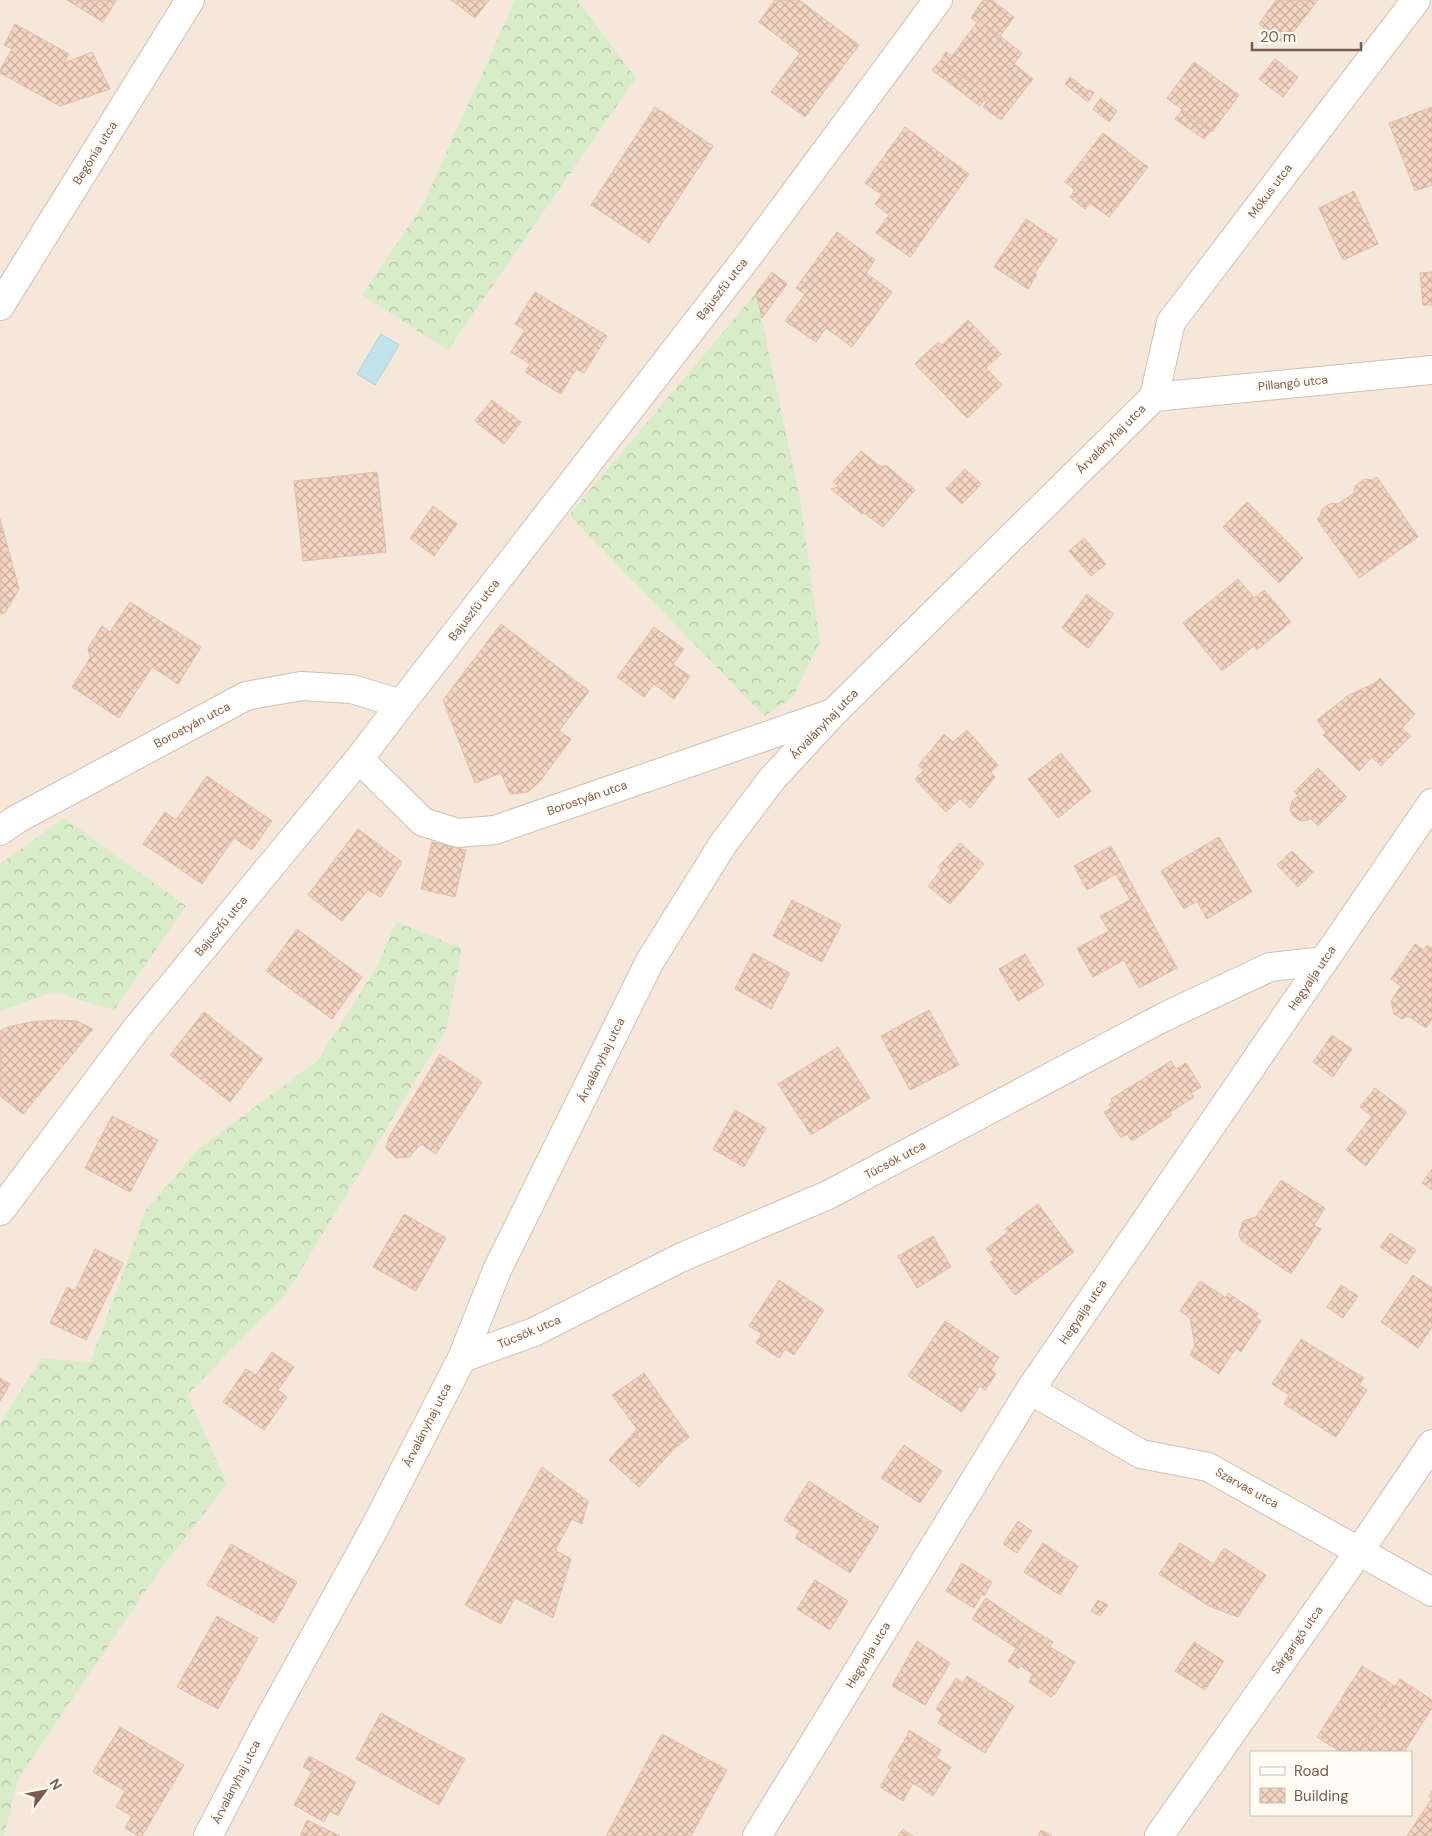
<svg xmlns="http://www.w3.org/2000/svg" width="1432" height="1836" font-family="'DM Sans',sans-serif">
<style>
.residential{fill:#f5e8da;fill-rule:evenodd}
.forest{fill:url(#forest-crowns)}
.water{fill:#bfe3e8;stroke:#a5d3da}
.building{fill:url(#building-cross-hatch);stroke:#e6bba3}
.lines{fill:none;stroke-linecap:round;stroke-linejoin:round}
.minor-casing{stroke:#d1beb0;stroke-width:30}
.minor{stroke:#fff;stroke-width:28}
.labels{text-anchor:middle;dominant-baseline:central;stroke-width:4;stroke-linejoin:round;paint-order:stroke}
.street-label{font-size:12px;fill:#7a5c4d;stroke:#fffaf3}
</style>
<defs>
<pattern id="forest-crowns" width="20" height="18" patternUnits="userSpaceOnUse" patternTransform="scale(1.25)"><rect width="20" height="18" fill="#d8ecc9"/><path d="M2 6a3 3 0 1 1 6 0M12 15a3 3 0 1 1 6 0" fill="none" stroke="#b4c2a5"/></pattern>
<pattern id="building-cross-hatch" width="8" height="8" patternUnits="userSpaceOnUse" patternTransform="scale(1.25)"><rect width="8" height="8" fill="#f3d5c3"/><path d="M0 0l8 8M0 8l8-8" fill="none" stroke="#cab0a1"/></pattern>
</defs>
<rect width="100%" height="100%" fill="#fdf6ec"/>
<path class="residential" d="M0 0H1432V1836H0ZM1251 1752H1411V1815H1251Z"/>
<path class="forest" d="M515 0H579L578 2 636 78 448 350 362 295 423 205Z
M756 293 800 499 820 642 793 697 764 716 569 515Z
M64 818 186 906 114 1010 53 992 0 1011V864Z
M396 922 462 948 446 1030 288 1291 187 1395 227 1484 159 1571 18 1779 4 1836H0V1423L42 1358 90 1363 146 1210 199 1149 318 1060 378 965Z"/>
<path class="water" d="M381 334 399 345 375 385 357 374Z"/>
<path class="building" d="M67 0H116L103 22Z
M451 0H489L475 18Z
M775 0H799L859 45 805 117 771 92 800 53 759 22Z
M983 0H992L1014 17 1000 36 979 20 978 23 971 18Z
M1276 0H1318L1284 44 1259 24Z
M979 20 1022 53 1014 64 1033 79 1001 120 983 107 987 101 984 99 987 95 941 60 946 52 952 56Z
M15 24 69 54 64 63 92 52 110 89 60 106 0 73V70L12 49 4 45Z
M1275 59 1298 77 1283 97 1259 79Z
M941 60 987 95 984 99 985 100 980 106 932 70Z
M1194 62 1239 95 1212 132 1167 98Z
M1070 77 1088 91 1090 90 1094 93 1088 102 1065 84Z
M1101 98 1117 111 1109 122 1093 109Z
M655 107 713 146 649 243 591 205Z
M1432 107V185L1415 191 1389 123Z
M1182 110 1211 131 1204 139 1175 119Z
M905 127 969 174 910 257 876 233 889 215 875 204 882 195 865 183Z
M1103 133 1148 167 1109 217 1090 203 1085 209 1070 197 1075 190 1065 182Z
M1354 191 1378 244 1343 260 1319 208Z
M1026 219 1057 240 1035 273 1037 275 1028 289 994 267Z
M837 232 875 260 866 273 892 292 852 347 826 328 816 342 785 321 805 294 796 288Z
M772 272 787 284 762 318 756 293Z
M1432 272V305H1423L1420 273Z
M535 292 607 336 584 373 576 369 561 394 525 372 530 364 511 352 525 330 515 324Z
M968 320 1001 354 986 368 1002 385 967 418 915 364 938 342 942 345Z
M492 400 521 422 504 444 475 421Z
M861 451 881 467 886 465 915 490 883 527 864 513 862 514 831 489 839 487 833 482Z
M965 469 981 484 962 504 946 489Z
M377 472 386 552 303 561 294 481Z
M1377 477 1418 537 1359 578 1317 519 1320 516 1322 509 1331 503 1338 504 1354 493 1355 486 1365 479 1373 480Z
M1247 502 1303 558 1279 583 1223 527Z
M433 506 457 524 434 556 410 538Z
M0 519 19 589 5 613 0 614Z
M1084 538 1106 564 1091 576 1069 551Z
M1238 579 1254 598 1264 590 1291 622 1257 650 1254 646 1222 671 1183 623Z
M1087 594 1114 614 1088 648 1062 628Z
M130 602 201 647 178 684 152 667 119 718 72 687 90 658 88 648 102 626 110 632Z
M501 624 589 691 559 731 571 739 541 780 528 792 510 794 501 773 475 783 443 700Z
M654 627 684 649 673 664 690 676 674 699 654 684 644 697 617 677Z
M1380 678 1415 714 1402 728 1411 736 1381 766 1372 757 1359 771 1323 735Z
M1377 682 1326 732 1317 720 1349 695Z
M967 730 998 765 991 772 995 777 970 808 960 799 946 812 915 779 924 770 918 766 944 734 953 742Z
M1061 753 1091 791 1058 818 1028 779Z
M1318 768 1347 797 1318 826 1310 818 1309 820 1301 821 1294 817 1290 810 1292 801 1298 796 1294 792Z
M207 776 272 821 252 850 234 838 202 884 143 844 165 812 176 820Z
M358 829 402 862 381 897 368 890 342 921 308 895Z
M1219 837 1252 892 1207 919 1197 901 1184 909 1161 871Z
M432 842 466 850 455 897 421 889Z
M960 843 984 864 950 904 928 886 941 870 938 867Z
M1111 846 1177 968 1139 988 1124 960 1093 977 1077 948 1109 931 1100 916 1130 900 1116 874 1087 890 1074 866Z
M1292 851 1313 872 1298 887 1277 865Z
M792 900 841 925 822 962 773 936Z
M297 929 362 977 332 1019 266 971Z
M1415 944 1424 950 1427 945 1432 948V1019L1426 1028 1408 1016 1402 1019 1394 1014 1391 1001 1401 986 1391 979Z
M753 953 790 973 771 1009 735 989Z
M1025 954 1044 985 1018 1001 999 969Z
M929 1010 959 1065 910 1090 881 1036Z
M204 1012 263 1059 230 1102 170 1055Z
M53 1020 77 1021 93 1029 23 1114 0 1096V1031L8 1027 31 1022Z
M1332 1035 1352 1049 1333 1077 1313 1062Z
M838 1047 870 1098 811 1135 778 1084Z
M440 1054 482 1082 436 1154 421 1144 409 1157 396 1158 386 1148 389 1137Z
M1171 1061 1176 1069 1186 1063 1201 1087 1191 1093 1194 1097 1170 1112 1172 1115 1132 1141 1127 1134 1121 1138 1104 1112 1111 1108 1109 1104 1112 1101 1111 1099Z
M1375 1088 1407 1112 1366 1166 1346 1150 1372 1116 1360 1107Z
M735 1110 766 1128 744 1167 713 1149Z
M112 1116 158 1140 130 1192 85 1168Z
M1432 1169V1190L1422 1183Z
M1281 1180 1325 1208 1314 1225 1321 1229 1291 1274 1241 1240 1239 1234 1243 1221 1256 1217Z
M1038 1204 1074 1252 1015 1295 990 1262 994 1259 986 1249 1008 1232 1005 1229Z
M404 1214 446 1238 416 1291 373 1267Z
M1390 1233 1416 1250 1406 1264 1380 1247Z
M933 1236 951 1267 917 1288 898 1256Z
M95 1249 123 1263 86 1340 50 1323 67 1287 75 1291Z
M1413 1275 1432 1288V1327L1418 1348 1381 1322Z
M779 1280 824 1310 794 1355 785 1349 779 1358 756 1343 762 1334 749 1326Z
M1200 1281 1226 1298 1228 1293 1258 1313 1256 1317 1261 1321 1241 1352 1236 1348 1219 1374 1190 1355 1195 1345 1190 1318 1180 1311Z
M1341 1285 1358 1296 1343 1318 1327 1307Z
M945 1321 999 1357 991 1370 996 1374 985 1390 980 1386 962 1412 908 1376Z
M1301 1339 1364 1378 1359 1385 1367 1390 1336 1437 1284 1404 1289 1395 1272 1384Z
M272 1352 294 1367 278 1390 287 1397 264 1430 223 1402 246 1369 256 1375Z
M644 1373 689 1437 675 1448 639 1487 609 1460 637 1429 612 1395Z
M0 1378 10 1384 0 1401Z
M904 1445 942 1471 920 1503 881 1478Z
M542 1467 588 1501 582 1524 572 1519 555 1550 571 1559 553 1618 515 1598 501 1624 465 1605Z
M809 1481 879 1527 850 1573 795 1538 800 1531 784 1520Z
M1018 1521 1032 1531 1017 1553 1003 1544Z
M1043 1543 1078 1566 1060 1595 1024 1572Z
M1180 1543 1214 1564 1224 1548 1266 1575 1238 1617 1209 1606 1159 1574Z
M231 1544 297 1582 274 1623 207 1585Z
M962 1563 992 1582 984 1596 982 1594 974 1608 946 1591Z
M815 1580 848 1601 830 1630 797 1609Z
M986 1598 1030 1628 1016 1648 972 1619Z
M1098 1600 1108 1605 1100 1616 1091 1611Z
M217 1616 258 1638 218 1709 177 1687Z
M1030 1628 1053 1642 1050 1647 1075 1662 1055 1694 1051 1697 1029 1682 1033 1674 1021 1666 1018 1669 1008 1661Z
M917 1641 950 1663 925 1705 892 1686Z
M1194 1642 1224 1661 1205 1690 1175 1671Z
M1362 1666 1395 1686 1375 1717 1379 1720 1358 1752H1341L1317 1737Z
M967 1676 1014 1706 985 1753 938 1723 943 1714 936 1709 956 1678 963 1683Z
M1400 1679 1432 1700V1708L1404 1752H1358L1379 1720 1375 1717Z
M381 1713 465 1759 439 1805 356 1759Z
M120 1727 184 1765 142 1836H138L125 1828 132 1816 116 1807 125 1791 93 1772Z
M909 1730 941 1750 937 1757 906 1738Z
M662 1734 727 1770 691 1836H606Z
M906 1738 951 1767 933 1796 888 1767Z
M309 1756 356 1782 338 1816 330 1811 324 1822 294 1805 312 1772 303 1767Z
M891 1769 913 1783 903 1801 880 1787Z
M1432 1791V1836H1407L1432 1798 1429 1796Z
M307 1820 340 1836H300Z
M903 1829 913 1836H898Z
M1041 1830 1052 1836H1038Z"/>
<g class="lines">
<g class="minor-casing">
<path id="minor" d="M0 306 190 0
M1154 397 1171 322 1416 0
M1154 397 1432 370
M359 759 423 822 458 833 495 830 830 714
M0 831 17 819 246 696 301 686 352 689 401 704
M0 1211 137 1028 359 759 401 704 749 255 938 0
M462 1358 534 1332 680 1258 828 1195 1164 1017 1270 967 1324 961
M1030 1390 1141 1454 1208 1467 1432 1592
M208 1836 268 1721 374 1529 462 1358 497 1270 650 961 723 844 772 779 834 712 1154 397
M757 1836 1030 1390 1432 803
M1159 1836 1360 1550 1432 1444"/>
</g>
<use href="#minor" class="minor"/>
</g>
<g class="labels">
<g class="street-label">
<text transform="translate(95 153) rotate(-58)">Begónia utca</text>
<text transform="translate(1270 191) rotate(-53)">Mókus utca</text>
<text transform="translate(722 289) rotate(-52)">Bajuszfű utca</text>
<text transform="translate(1293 383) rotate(-6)">Pillangó utca</text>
<text transform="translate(1111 439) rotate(-45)">Árvalányhaj utca</text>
<text transform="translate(474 610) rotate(-52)">Bajuszfű utca</text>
<text transform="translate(824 724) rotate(-46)">Árvalányhaj utca</text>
<text transform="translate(192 725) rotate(-28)">Borostyán utca</text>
<text transform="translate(587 798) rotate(-19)">Borostyán utca</text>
<text transform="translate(221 926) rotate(-50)">Bajuszfű utca</text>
<text transform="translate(1312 978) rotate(-56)">Hegyalja utca</text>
<text transform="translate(601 1060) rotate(-64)">Árvalányhaj utca</text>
<text transform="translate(895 1160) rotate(-28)">Tücsök utca</text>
<text transform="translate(1083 1312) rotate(-56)">Hegyalja utca</text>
<text transform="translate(529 1332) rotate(-23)">Tücsök utca</text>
<text transform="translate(427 1425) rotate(-63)">Árvalányhaj utca</text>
<text transform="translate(1247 1488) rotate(29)">Szarvas utca</text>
<text transform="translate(1297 1640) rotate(-55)">Sárgarigó utca</text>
<text transform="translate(868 1655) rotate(-59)">Hegyalja utca</text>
<text transform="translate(236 1782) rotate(-63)">Árvalányhaj utca</text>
</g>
</g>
<rect x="1250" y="1751" width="162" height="65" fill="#fffaf3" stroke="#cabbb1"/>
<rect x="1260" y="1767" width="25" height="8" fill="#ffffff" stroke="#cabbb1"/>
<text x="1294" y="1776" font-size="15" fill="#7a5c4d">Road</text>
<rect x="1260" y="1788" width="25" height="15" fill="url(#building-cross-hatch)" stroke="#cabbb1"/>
<text x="1294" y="1801" font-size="15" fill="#7a5c4d">Building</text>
<g transform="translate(45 1791) rotate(58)" stroke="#fffaf3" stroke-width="4" paint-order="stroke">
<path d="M0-4L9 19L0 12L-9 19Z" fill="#7a5c4d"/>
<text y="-8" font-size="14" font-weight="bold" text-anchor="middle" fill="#7a5c4d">N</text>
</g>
<path d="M1252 42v8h109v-8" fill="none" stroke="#7a5c4d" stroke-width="2.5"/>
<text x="1260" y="42" font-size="15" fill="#7a5c4d" stroke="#fffaf3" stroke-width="4" paint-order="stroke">20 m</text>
</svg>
